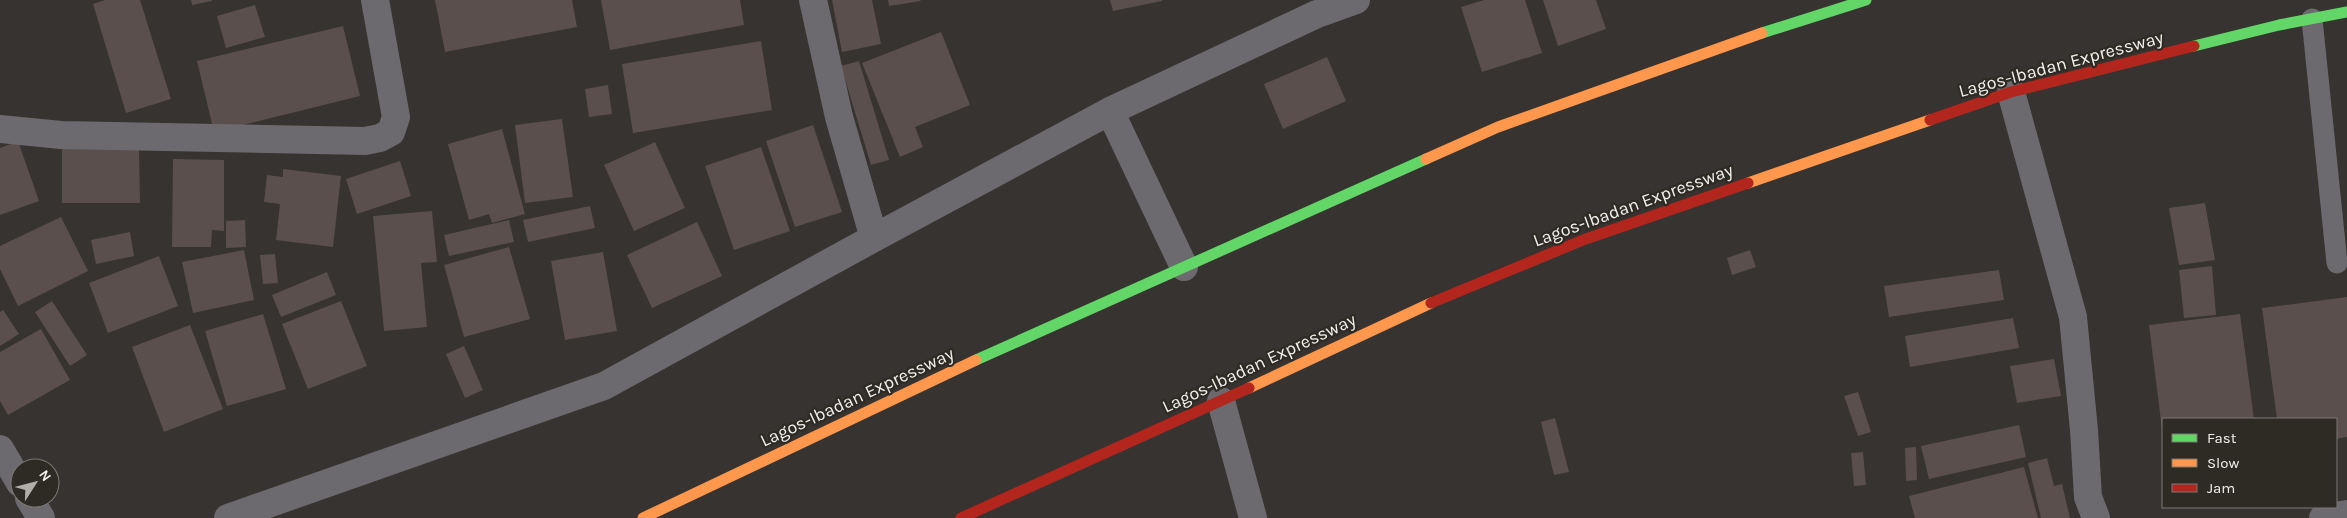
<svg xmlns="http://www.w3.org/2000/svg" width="2347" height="518" font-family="Karla,sans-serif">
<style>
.building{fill:#5a4f4c}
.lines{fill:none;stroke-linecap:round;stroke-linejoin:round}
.lane{stroke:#6c6a6e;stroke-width:21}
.street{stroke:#6c6a6e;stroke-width:28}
.fast{stroke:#63d668;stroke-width:11}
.slow{stroke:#ff974d;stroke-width:11}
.jam{stroke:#b3261e;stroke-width:11}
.labels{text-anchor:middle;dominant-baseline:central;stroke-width:4.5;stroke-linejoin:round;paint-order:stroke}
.street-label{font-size:18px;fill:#f3f0ec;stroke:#2e2a24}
</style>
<rect width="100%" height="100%" fill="#363330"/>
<path class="building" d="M105 0H140L171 99 126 113 93 4Z
M191 0H212V1L192 5Z
M435 0H572L577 27 445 52Z
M601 0H740L744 25 610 50Z
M832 0H872L881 44 842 52Z
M888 0H920L921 1 889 6Z
M1110 0H1162V1L1113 11Z
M1484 0H1525L1542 53 1482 72 1461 7Z
M1543 0H1596L1606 29 1558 46Z
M255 5 265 37 226 48 217 16Z
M343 26 360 96 214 132 197 61Z
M941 32 970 105 915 127 923 147 900 157 862 63Z
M761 41 772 110 633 133 622 64Z
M1327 57 1346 101 1283 129 1264 84Z
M859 61 889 160 871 165 841 66Z
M608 85 612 114 589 117 585 89Z
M562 119 573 197 525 203 515 125Z
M813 125 842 212 795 227 766 141Z
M502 129 525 214 492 223 489 214 469 220 448 144Z
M18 141 39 201 0 215V148Z
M655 142 685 208 634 231 604 165Z
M62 147 139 148 140 203H62Z
M761 147 790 231 734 250 705 166Z
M173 159 224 160V231L212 230 211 247H172Z
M400 161 411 196 357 214 346 179Z
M283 169 341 176 333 247 276 240 280 204 264 202 267 175 283 177Z
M2205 203 2215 260 2179 265 2169 208Z
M590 206 595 228 528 242 523 220Z
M432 211 437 262 421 263 427 327 384 331 373 216Z
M61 217 88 271 18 306 0 269V246Z
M245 220 246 247 226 248V221Z
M509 220 514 242 449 256 444 235Z
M697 222 722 276 652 308 627 255Z
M130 232 134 256 96 264 91 240Z
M509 247 530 319 464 337 444 265Z
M244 250 254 300 193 313 182 262Z
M1750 250 1756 267 1732 275 1727 258Z
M603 252 617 331 565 340 551 261Z
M275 254 278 283 263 284 260 255Z
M159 256 178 306 108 333 89 283Z
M2212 266 2216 315 2184 318 2179 270Z
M1999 270 2004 300 1889 317 1884 286Z
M327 272 336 295 281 317 272 295Z
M2347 297V437L2336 439V419H2277L2262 308Z
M52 301 87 355 70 366 35 312Z
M341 301 367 366 308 389 282 324Z
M3 310 19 334 0 346V312Z
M263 314 286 389 227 406 205 331Z
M2240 314 2254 419H2163L2162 429 2149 325Z
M2013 318 2019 348 1910 367 1905 336Z
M190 325 223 409 164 432 132 347Z
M41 329 70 380 8 415 0 401V352Z
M464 346 483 390 465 398 446 354Z
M2054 359 2061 396 2017 403 2010 366Z
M1858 392 1871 432 1858 436 1844 396Z
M1555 418 1569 472 1554 475 1541 422Z
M2019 425 2026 457 1929 479 1921 446Z
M1916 447 1917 480 1906 481 1905 448Z
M1863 452 1866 485 1854 486 1851 453Z
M2047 458 2054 486 2062 484 2070 518H2041L2028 463Z
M2024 467 2038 518H1915L1909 496Z"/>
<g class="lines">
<path class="lane" d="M2312 19 2337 263"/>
<path class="street" d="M813 0 839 117 874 238
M2011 92 2073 317 2084 430 2088 497 2096 518
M1110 111 1184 267
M0 129 61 135 365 141 380 138 391 132 396 117 375 0
M1221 401 1253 518
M0 449 20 483
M29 498 41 518
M228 518 604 386 874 238 1110 111 1317 14 1356 0
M2323 518 2347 514"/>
<path class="fast" d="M1762 33 1866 0
M2194 46 2279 25 2347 12
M976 360 1426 159"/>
<path class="slow" d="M1426 159 1498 127 1762 33
M1748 183 1930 120
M1249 388 1431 303
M643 518 976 360"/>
<path class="jam" d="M1930 120 2011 92 2194 46
M1431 303 1583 240 1748 183
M961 518 1249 388"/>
</g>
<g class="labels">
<g class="street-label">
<text transform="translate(2061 64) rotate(-15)">Lagos-Ibadan Expressway</text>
<text transform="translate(1633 205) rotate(-20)">Lagos-Ibadan Expressway</text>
<text transform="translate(1259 363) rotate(-25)">Lagos-Ibadan Expressway</text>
<text transform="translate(857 397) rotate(-25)">Lagos-Ibadan Expressway</text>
</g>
</g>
<rect x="2162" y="418" width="175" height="90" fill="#2e2a24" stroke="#7d7974"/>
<rect x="2172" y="434" width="25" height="8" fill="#63d668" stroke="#7d7974"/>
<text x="2207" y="443" font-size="15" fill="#f3f0ec">Fast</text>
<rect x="2172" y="459" width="25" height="8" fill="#ff974d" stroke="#7d7974"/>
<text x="2207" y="468" font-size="15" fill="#f3f0ec">Slow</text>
<rect x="2172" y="484" width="25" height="8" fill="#b3261e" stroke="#7d7974"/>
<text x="2207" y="493" font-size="15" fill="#f3f0ec">Jam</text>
<g transform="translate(35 483) rotate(54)"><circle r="24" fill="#2e2a24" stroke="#7d7974"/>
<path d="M0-4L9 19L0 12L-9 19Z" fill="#b1aeaa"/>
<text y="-8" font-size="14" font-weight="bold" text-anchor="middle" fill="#f3f0ec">N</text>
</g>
</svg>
